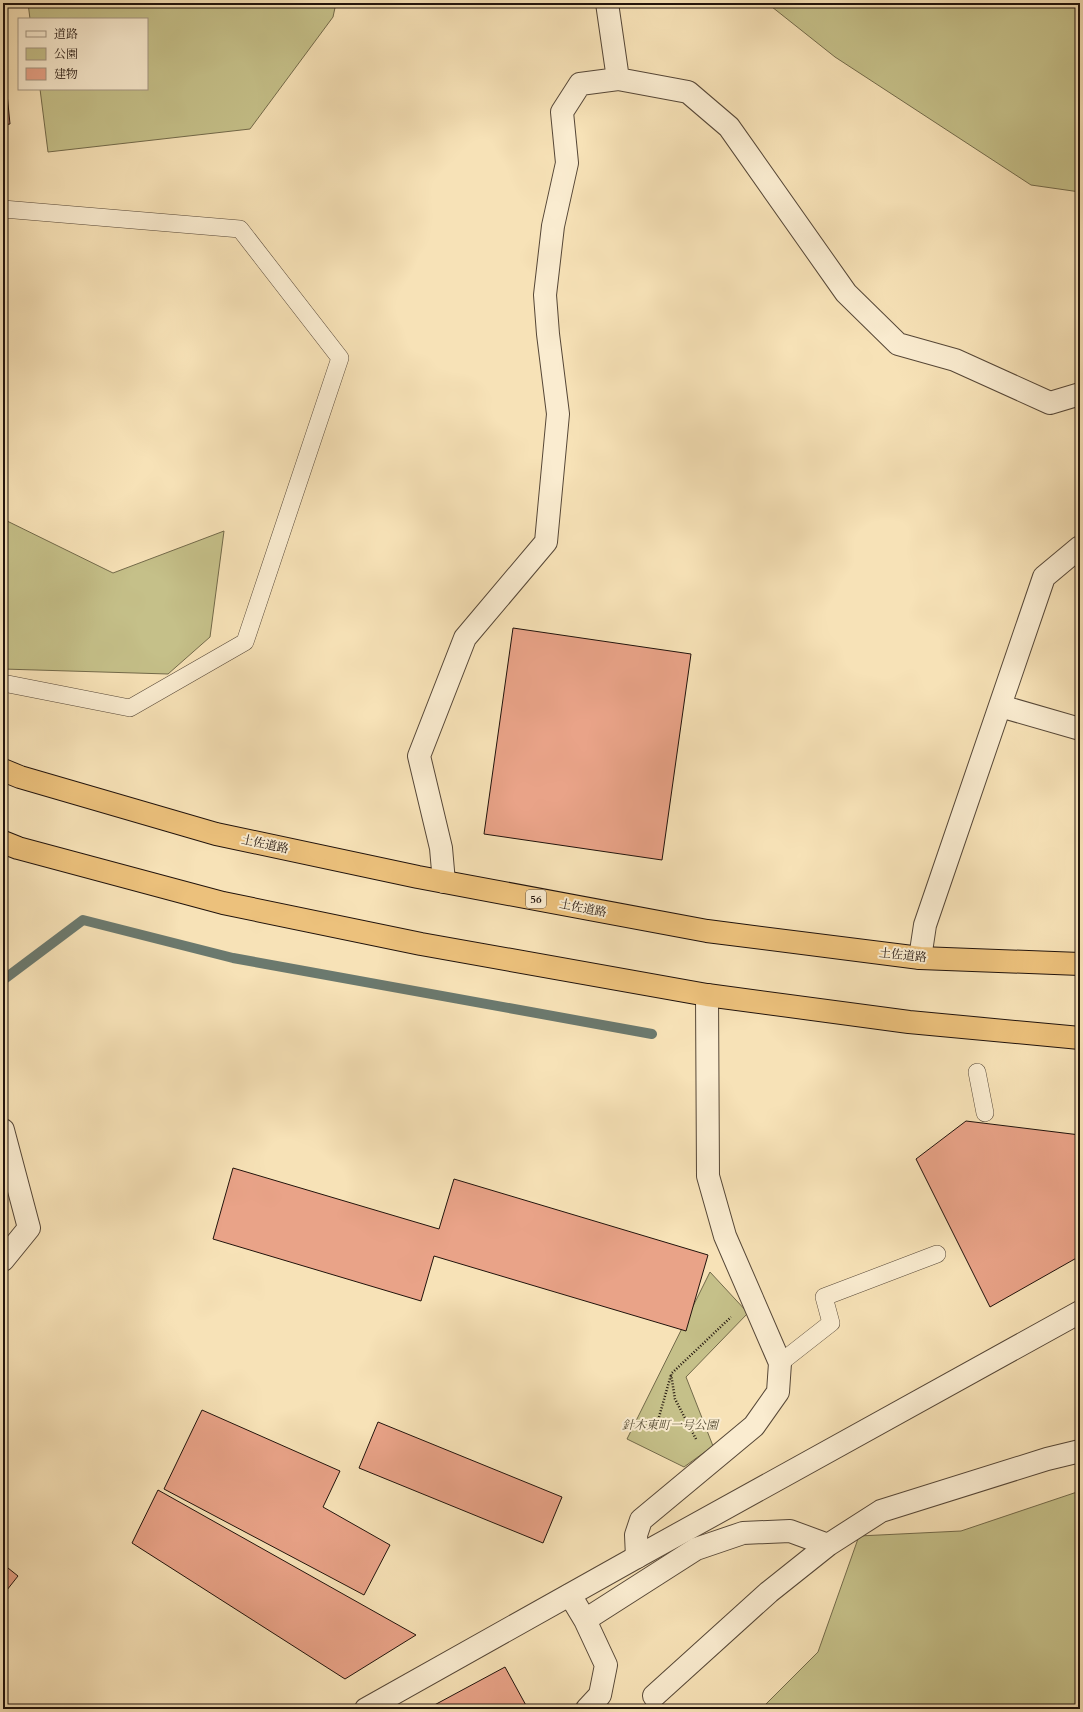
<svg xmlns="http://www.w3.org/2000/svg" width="1083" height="1712" font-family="Cardo,'Noto Serif JP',serif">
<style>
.green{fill:#c5c089;stroke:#736a4a}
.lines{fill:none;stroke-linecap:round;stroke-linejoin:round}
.stream{stroke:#6b796e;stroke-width:10}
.building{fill:#e9a388;stroke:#21130c}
.service-casing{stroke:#564737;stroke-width:18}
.minor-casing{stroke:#564737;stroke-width:24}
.tertiary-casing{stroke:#564737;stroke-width:24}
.trunk-casing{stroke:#21130c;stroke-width:24}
.path{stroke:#21130c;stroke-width:2.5;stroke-dasharray:1 2;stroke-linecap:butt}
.service{stroke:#faecd0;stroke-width:17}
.minor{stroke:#faecd0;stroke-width:22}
.tertiary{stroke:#faecd0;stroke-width:22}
.trunk{stroke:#ecc17c;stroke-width:22}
.labels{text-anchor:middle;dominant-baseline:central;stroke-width:4;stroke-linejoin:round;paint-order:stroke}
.shield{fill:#faecd0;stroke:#625447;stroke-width:1}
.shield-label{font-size:11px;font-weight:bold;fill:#21130c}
.street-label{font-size:12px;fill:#21130c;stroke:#faecd0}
.park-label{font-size:12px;font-style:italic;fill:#5a5038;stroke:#faecd0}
</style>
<rect width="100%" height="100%" fill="#f7e2b7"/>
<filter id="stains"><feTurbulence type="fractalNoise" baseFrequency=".005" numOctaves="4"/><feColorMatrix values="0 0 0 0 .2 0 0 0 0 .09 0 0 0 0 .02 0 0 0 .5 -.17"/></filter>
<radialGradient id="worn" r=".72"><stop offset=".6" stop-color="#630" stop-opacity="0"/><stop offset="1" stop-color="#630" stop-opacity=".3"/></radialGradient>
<path class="green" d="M28 3H336L333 17 250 129 48 152 40 89H147V19H30Z
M767 3H1080V192L1031 185 835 57Z
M3 519 113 573 224 531 210 637 168 674 3 669Z
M710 1272 748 1313 686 1377 713 1446 684 1467 627 1439Z
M1080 1491V1709H761L818 1652 859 1536 961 1531Z"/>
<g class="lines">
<path class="stream" d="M3 980 83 920 233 958 652 1034"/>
</g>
<path class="building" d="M3 53 10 124 3 125Z
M513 628 691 654 662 860 484 834Z
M966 1121 1080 1135V1256L990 1307 916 1159Z
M233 1168 439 1229 454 1179 708 1255 686 1331 434 1256 421 1301 213 1239Z
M202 1410 340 1471 323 1507 390 1545 364 1595 164 1489Z
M378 1422 562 1497 543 1543 359 1468Z
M158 1490 416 1635 345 1679 132 1543Z
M3 1564 18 1576 3 1595Z
M505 1667 528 1709H427Z"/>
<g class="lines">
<g class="service-casing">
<path id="service" d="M3 209 240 229 340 358 245 642 130 708 3 683
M977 1072 985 1113
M780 1363 831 1323 824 1297 937 1254"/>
</g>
<g class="minor-casing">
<path id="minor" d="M607 3 618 79
M1000 706 1080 729
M444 882 441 848 419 756 465 638 546 542 558 414 548 334 545 295 553 226 567 163 562 112 580 84 618 79 688 92 729 127 846 293 898 344 955 360 1050 403 1080 394
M920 958 925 925 1044 577 1080 547
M3 1130 29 1228 3 1260
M637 1557 636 1535 641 1520 754 1426 778 1392 780 1363 725 1236 708 1176 707 995
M570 1595 585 1620 606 1665 600 1695 587 1709
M585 1620 696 1549 743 1533 790 1531 828 1545 881 1511 1047 1459 1080 1451
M654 1696 769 1592 828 1545"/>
</g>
<g class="tertiary-casing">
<path id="tertiary" d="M366 1709 637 1557 1080 1312"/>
</g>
<g class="trunk-casing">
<path id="trunk" d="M3 770 20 777 216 834 418 877 707 931 920 958 1080 964
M3 842 18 848 223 903 421 944 707 995 909 1022 1080 1038"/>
</g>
<path class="path" d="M659 1417 671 1375
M696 1439 675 1399 671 1374 731 1317"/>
<use href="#service" class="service"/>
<use href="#minor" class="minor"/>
<use href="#tertiary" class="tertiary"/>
<use href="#trunk" class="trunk"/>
</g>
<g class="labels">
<rect class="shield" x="526" y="890" width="20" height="18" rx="3"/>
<g class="shield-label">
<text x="536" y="899">56</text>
</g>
<g class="street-label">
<text transform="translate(265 844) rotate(12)">土佐道路</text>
<text transform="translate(583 908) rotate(11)">土佐道路</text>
<text transform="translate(903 955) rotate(6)">土佐道路</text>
</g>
<g class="park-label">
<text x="670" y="1425">針木東町一号公園</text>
</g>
</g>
<rect width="1083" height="1712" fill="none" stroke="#f7e2b7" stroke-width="16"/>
<rect x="4" y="4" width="1075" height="1704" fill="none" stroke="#21130c" stroke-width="2"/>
<rect x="8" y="8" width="1067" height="1696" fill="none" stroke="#21130c"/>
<rect x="18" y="18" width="130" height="72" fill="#faecd0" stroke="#a39582"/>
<rect x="26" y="31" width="20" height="6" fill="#faecd0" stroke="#a39582"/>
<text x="54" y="38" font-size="12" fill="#21130c">道路</text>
<rect x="26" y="48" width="20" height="12" fill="#c5c089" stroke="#a39582"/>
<text x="54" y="58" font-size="12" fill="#21130c">公園</text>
<rect x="26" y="68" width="20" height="12" fill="#e9a388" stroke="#a39582"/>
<text x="54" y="78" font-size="12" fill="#21130c">建物</text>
<rect width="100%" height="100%" filter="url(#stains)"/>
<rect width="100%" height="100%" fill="url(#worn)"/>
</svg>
